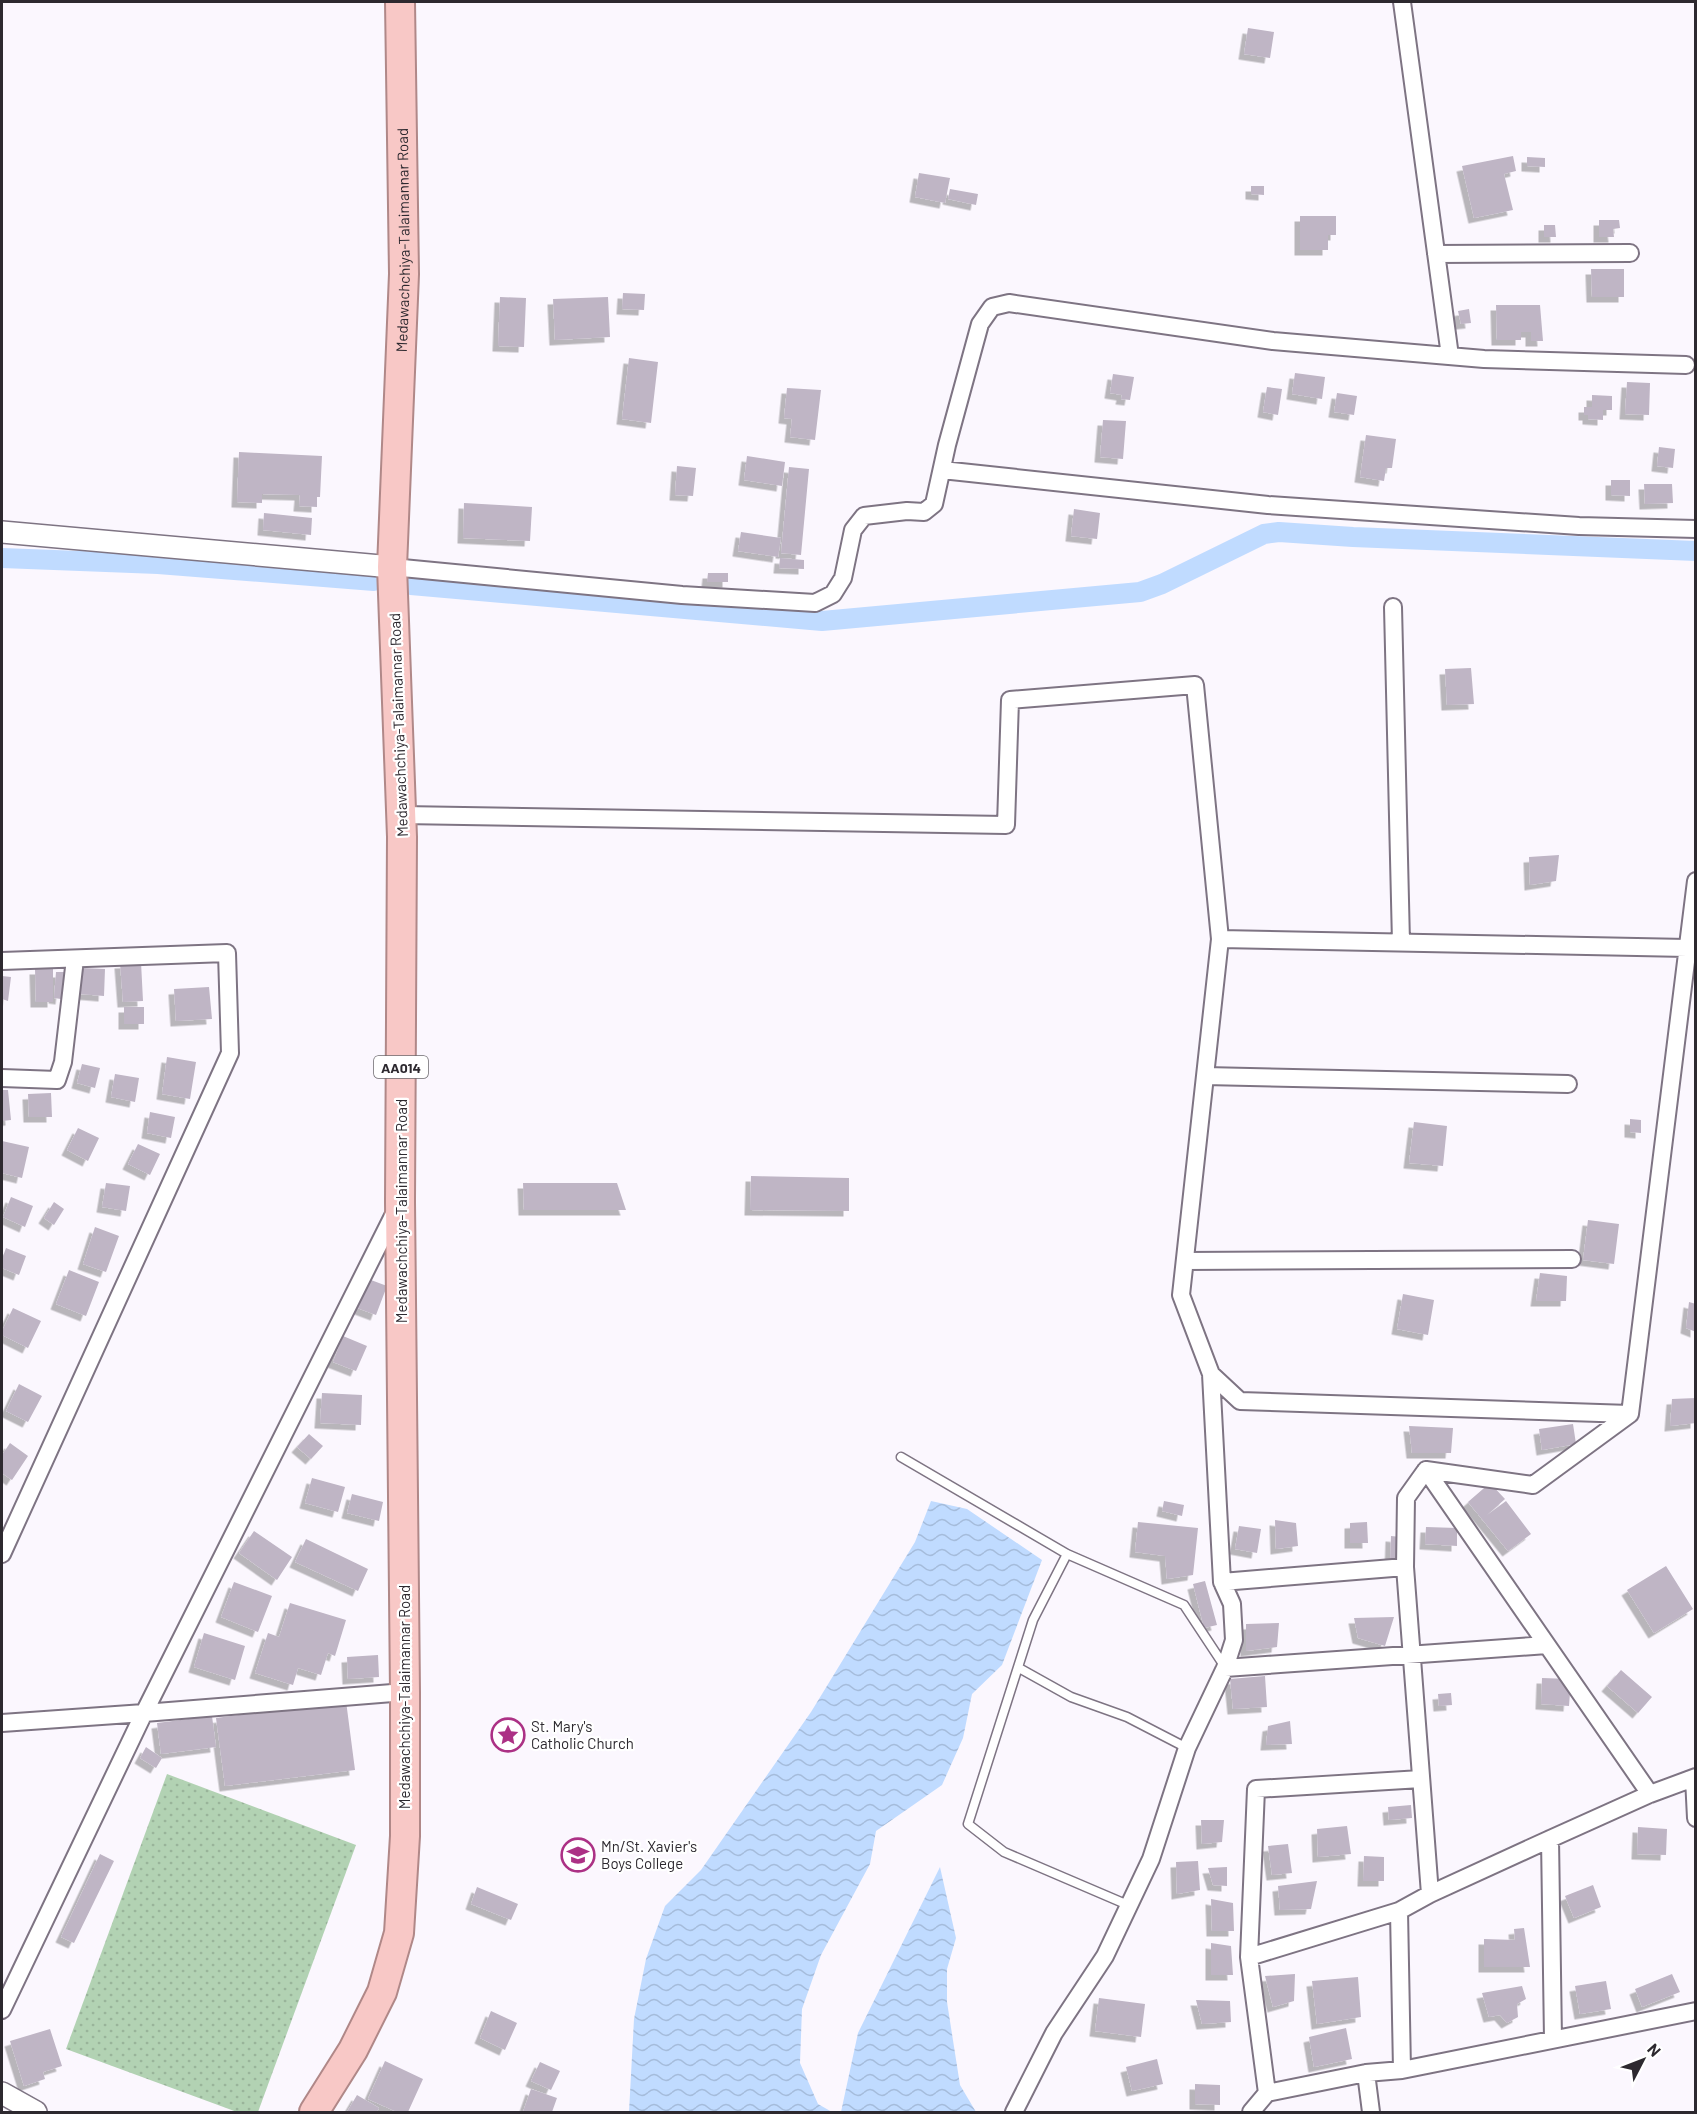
<svg xmlns="http://www.w3.org/2000/svg" width="1697" height="2114" font-family="Barlow,sans-serif">
<style>
.park{fill:url(#park-dots)}
.water{fill:url(#water-waves)}
.lines{fill:none;stroke-linecap:round;stroke-linejoin:round}
.canal{stroke:#c0dbff;stroke-width:20}
.building{fill:#bfb5c5;filter:url(#shadow)}
.service-casing{stroke:#7e7483;stroke-width:11}
.minor-casing{stroke:#7e7483;stroke-width:20}
.tertiary-casing{stroke:#7e7483;stroke-width:24}
.trunk-casing{stroke:#b08888;stroke-width:32}
.service{stroke:#fff;stroke-width:8}
.minor{stroke:#fff;stroke-width:16}
.tertiary{stroke:#fff;stroke-width:21}
.trunk{stroke:#f8c8c6;stroke-width:28}
.labels{text-anchor:middle;dominant-baseline:central;stroke-width:4.5;stroke-linejoin:round;paint-order:stroke}
.shield{fill:#fff;stroke:#6c696d;stroke-width:1.5}
.shield-label{font-size:14px;font-weight:bold;fill:#2d292f}
.street-label{font-size:15px;fill:#2d292f;stroke:#fff}
.poi-label{font-size:15px;fill:#2d292f;stroke:#fff;text-anchor:start}
</style>
<defs>
<pattern id="park-dots" width="8" height="8" patternUnits="userSpaceOnUse" patternTransform="scale(1.5)"><rect width="8" height="8" fill="#b2d2b3"/><path d="M2 2h.1M6 6h.1" fill="none" stroke="#99b49a" stroke-width="1.8" stroke-linecap="round"/></pattern>
<pattern id="water-waves" width="16" height="10" patternUnits="userSpaceOnUse" patternTransform="scale(1.5)"><rect width="16" height="10" fill="#c0dbff"/><path d="M0 5q4-4 8 0t8 0" fill="none" stroke="#a5bcdb"/></pattern>
<filter id="shadow"><feDropShadow dx="-5.5" dy="5.5" stdDeviation="0" flood-color="#0004"/></filter>
</defs>
<rect width="100%" height="100%" fill="#fbf7fe"/>
<path class="park" d="M167 1774 356 1845 258 2112H237L66 2049Z"/>
<path class="water" d="M931 1501 967 1509 1042 1560 1002 1665 972 1694 963 1738 942 1785 876 1831 870 1864 821 1955 802 2009 800 2063 818 2104 832 2112H629L634 2019 646 1959 665 1906 701 1870 811 1712 915 1542Z
M940 1867 956 1938 947 1969V2002L960 2085 976 2112H841L858 2033Z"/>
<g class="lines">
<path class="canal" d="M2 558 158 564 374 581
M411 585 822 621 1140 592 1162 584 1264 534 1279 532 1353 537 1696 551"/>
</g>
<path class="building" d="M1248 28 1274 32 1270 58 1244 54Z
M1513 156 1516 171 1504 174 1513 210 1474 218 1462 166Z
M1527 157 1545 158V167L1527 166Z
M919 173 950 178 945 203 915 197Z
M1251 186H1264V195L1251 194Z
M950 189 978 194 976 205 948 199Z
M1300 216H1336V235H1328V250H1300Z
M1599 220H1619L1620 228 1613 229 1614 237H1599Z
M1544 225H1555L1556 237H1544Z
M1591 269H1624V297H1592Z
M623 293 645 294 644 310 622 309Z
M500 297 526 298 524 347 498 346Z
M608 297 610 337 555 340 553 299Z
M1496 305H1540L1543 341H1531V332H1521V340H1497Z
M1469 309 1471 323 1461 324 1458 311Z
M629 358 658 362 651 423 622 419Z
M1295 373 1325 377 1322 399 1292 394Z
M1113 374 1134 377 1130 400 1121 399 1122 395 1110 393Z
M1627 382 1650 383 1649 415 1625 414Z
M1267 387 1282 389 1278 415 1263 412Z
M787 388 821 390 815 440 790 437 792 419 784 418Z
M1337 393 1357 396 1354 415 1334 412Z
M1592 395 1612 396V410H1603V420L1588 419V415H1584V407H1592Z
M1103 420 1126 421 1123 459 1100 457Z
M1366 435 1396 439 1392 468H1386L1384 481 1360 477Z
M1659 447 1675 449 1673 468 1657 466Z
M239 452 322 456 320 497H317V507L299 506 300 495 262 494V503L237 502Z
M747 456 785 462 782 486 744 480Z
M677 466 696 468 693 496 675 495Z
M789 467 809 469 801 555 781 553Z
M1611 480H1630V496L1611 495Z
M1644 484H1672L1673 503 1645 504Z
M464 503 532 507 530 541 463 538Z
M1074 509 1100 513 1097 539 1071 536Z
M264 513 312 518 311 535 263 530Z
M741 532 781 538 778 557 738 551Z
M780 558 804 560V569L779 568Z
M708 573H728V582H707Z
M1471 668 1474 704 1447 705 1445 669Z
M1559 855 1556 881 1530 885 1529 857Z
M141 962 143 1001 123 1002 120 963Z
M82 968 105 969 104 996 80 994Z
M35 969H53V1002H36Z
M56 972H64L61 999 54 998Z
M2 976 11 977 8 1001 2 999Z
M209 987 212 1019 176 1021 174 989Z
M124 1007H144V1024H124Z
M167 1057 196 1062 190 1099 162 1094Z
M82 1064 100 1068 95 1088 77 1083Z
M115 1074 139 1078 135 1102 111 1097Z
M2 1090H8L11 1120 2 1121Z
M51 1093 52 1117H29L28 1094Z
M150 1112 175 1117 171 1138 147 1133Z
M1630 1119 1641 1120V1133L1630 1132Z
M1414 1122 1447 1126 1443 1166 1409 1163Z
M78 1128 99 1138 88 1161 67 1150Z
M2 1141 29 1147 22 1178 2 1173Z
M138 1144 160 1154 150 1175 128 1164Z
M751 1176 849 1178V1211L750 1210Z
M106 1183 130 1186 126 1211 102 1207Z
M523 1183H617L626 1210H524Z
M11 1197 33 1206 25 1227 3 1217Z
M54 1202 64 1209 54 1225 44 1218Z
M1588 1220 1619 1224 1614 1264 1583 1260Z
M95 1227 119 1236 106 1272 83 1264Z
M6 1248 26 1256 19 1275 2 1268V1259Z
M69 1270 99 1282 86 1316 56 1304Z
M1540 1273 1567 1276 1566 1301H1536Z
M363 1277 387 1286 376 1315 352 1306Z
M1403 1294 1434 1300 1428 1335 1397 1329Z
M1689 1302 1696 1304V1332L1686 1328Z
M13 1308 41 1321 28 1348 2 1335V1331Z
M343 1336 367 1346 356 1371 333 1362Z
M19 1384 42 1396 28 1422 6 1411Z
M322 1393 362 1395 361 1425 320 1423Z
M1696 1398V1423L1670 1426 1672 1399Z
M1573 1424 1576 1444 1542 1450 1539 1429Z
M1409 1426 1453 1428 1451 1453H1412Z
M309 1434 323 1446 311 1459 297 1447Z
M10 1443 28 1456 12 1480 2 1473V1455Z
M312 1478 345 1487 338 1512 305 1503Z
M1490 1483 1505 1499 1487 1515 1506 1501 1531 1534 1508 1551 1468 1502Z
M352 1494 383 1502 379 1521 347 1513Z
M1164 1501 1184 1505 1182 1516 1162 1511Z
M1275 1520 1296 1523 1298 1546 1276 1549Z
M1138 1522 1198 1528 1193 1575 1167 1579 1165 1556 1135 1552Z
M1367 1522 1368 1543H1350V1523Z
M1239 1526 1261 1529 1257 1553 1235 1549Z
M1426 1527 1457 1528V1546L1425 1544Z
M254 1531 292 1557 277 1580 239 1553Z
M1391 1536 1401 1537V1565H1390Z
M306 1539 368 1569 358 1591 295 1562Z
M1666 1566 1693 1609 1654 1633 1627 1590Z
M1205 1581 1217 1625 1204 1628 1193 1584Z
M234 1582 272 1596 258 1632 221 1617Z
M290 1603 346 1620 335 1656 328 1653 321 1675 298 1668 293 1685 255 1673 268 1633 279 1637Z
M1394 1617 1385 1646 1358 1638 1354 1618Z
M1279 1623 1277 1647 1246 1651V1624Z
M204 1633 245 1646 235 1680 194 1667Z
M378 1655 379 1677 348 1679 347 1657Z
M1621 1670 1652 1697 1638 1713 1607 1686Z
M1265 1676 1267 1707 1233 1709 1230 1679Z
M1542 1678 1571 1679 1569 1706 1541 1704Z
M1451 1693 1452 1705 1439 1706 1438 1694Z
M346 1701 355 1770 225 1786 216 1718Z
M212 1716 216 1747 161 1754 157 1723Z
M1290 1721 1292 1744 1266 1745 1268 1726Z
M146 1747 162 1758 156 1768 140 1758Z
M1411 1805 1412 1818 1389 1820 1388 1807Z
M1201 1820H1224L1222 1842 1202 1844Z
M1347 1826 1351 1854 1318 1857 1317 1829Z
M1638 1827 1667 1829 1666 1855 1637 1854Z
M1288 1844 1292 1873 1272 1875 1268 1846Z
M100 1854 114 1861 74 1943 61 1937Z
M1364 1856 1384 1857V1881H1363Z
M1198 1861 1200 1890 1177 1894 1176 1862Z
M1227 1867V1886L1213 1885 1208 1868Z
M1317 1881 1311 1909 1280 1910 1278 1886Z
M1593 1885 1601 1907 1574 1918 1565 1896Z
M477 1887 518 1904 511 1920 471 1904Z
M1211 1899 1233 1903 1234 1931H1212Z
M1524 1928 1530 1967H1484V1939L1515 1940 1514 1929Z
M1211 1943 1231 1946 1233 1975H1211Z
M1295 1974 1294 2001 1273 2007 1265 1976Z
M1672 1974 1680 1992 1642 2007 1635 1989Z
M1358 1977 1361 2017 1317 2024 1312 1981Z
M1606 1981 1611 2009 1580 2014 1575 1986Z
M1522 1986 1526 1999 1517 2004 1518 2017 1507 2023 1500 2015 1489 2017 1482 1993Z
M1099 1998 1145 2004 1141 2037 1095 2031Z
M1196 2000 1230 2001 1231 2022 1202 2024Z
M491 2011 517 2023 505 2050 480 2038Z
M1346 2028 1352 2059 1314 2067 1309 2037Z
M50 2029 62 2066 43 2072 45 2079 24 2086 10 2041Z
M1157 2059 1163 2084 1132 2091 1126 2067Z
M385 2061 423 2079 408 2112H397L368 2099Z
M540 2062 560 2071 551 2090 531 2081Z
M1195 2084 1220 2085V2105L1195 2104Z
M531 2089 557 2098 552 2112H523Z
M357 2095 379 2108 377 2112H347Z"/>
<g class="lines">
<g class="service-casing">
<path id="service" d="M901 1457 1067 1554 1184 1605 1225 1667
M1067 1554 1033 1620 968 1824 1004 1852 1128 1905
M1019 1668 1071 1697 1127 1717 1187 1748"/>
</g>
<g class="minor-casing">
<path id="minor" d="M1402 2 1450 356
M1436 254 1630 253
M942 470 1268 505 1579 526 1696 529
M392 567 682 595 815 603 833 594 843 578 853 530 864 516 907 511 924 512 934 504 947 445 980 324 992 307 1009 303 1273 341 1484 359 1686 365
M1393 607 1401 942
M402 815 1006 825 1010 700 1195 685 1220 939
M2 961 227 953 230 1053 2 1554
M1205 1076 1568 1084
M2 1078 57 1080 63 1062 75 959
M1185 1261 1572 1259
M1630 1414 1240 1401 1211 1374 1181 1295 1220 939 1687 948
M1426 1470 1533 1485 1630 1414 1696 881
M1426 1470 1406 1498 1405 1567 1430 1894
M1426 1470 1650 1794
M1222 1582 1405 1567
M1225 1668 1547 1645
M144 1713 396 1210
M144 1713 405 1692
M2 1723 144 1713 2 2010
M1694 1778 1696 1818
M1550 1839 1553 2039
M1399 1911 1402 2070
M1249 1957 1399 1911 1430 1894 1550 1839 1650 1794 1696 1777
M1366 2073 1371 2112
M1267 2093 1249 1957 1256 1789 1421 1779
M1014 2112 1054 2033 1105 1956 1151 1859 1187 1748 1225 1668 1234 1640 1232 1604 1222 1582 1211 1374
M1251 2112 1267 2093 1366 2073 1402 2070 1696 2011"/>
</g>
<g class="tertiary-casing">
<path id="tertiary" d="M2 532 392 567
M2 2093 36 2112"/>
</g>
<g class="trunk-casing">
<g id="trunk">
<path id="s1" d="M314 2112 353 2050 382 1992 399 1933 405 1836V1692L400 1202 402 837 392 567 404 274 400 2"/>
</g>
</g>
<use href="#service" class="service"/>
<use href="#minor" class="minor"/>
<use href="#tertiary" class="tertiary"/>
<use href="#trunk" class="trunk"/>
</g>
<defs>
<g id="sight-ring" transform="scale(1.725)"><circle r="9.5" fill="#fff" stroke="#ac3185" stroke-width="1.5"/><path d="M0-6L1.8-2.2L6-1.7L2.9 1.2L3.7 5.4L0 3.3L-3.7 5.4L-2.9 1.2L-6-1.7L-1.8-2.2Z" fill="#ac3185"/></g>
<g id="school-ring" transform="scale(1.725)"><circle r="9.5" fill="#fff" stroke="#ac3185" stroke-width="1.5"/><path d="M0-5L7-2L0 1L-7-2ZM-4 1L0 2.5L4 1V4Q0 6-4 4Z" fill="#ac3185"/></g>
</defs>
<g fill-rule="evenodd">
<use href="#sight-ring" x="508" y="1735"/>
<use href="#school-ring" x="578" y="1855"/>
</g>
<g class="labels">
<rect class="shield" x="374" y="1056" width="54" height="22" rx="4.5"/>
<g class="shield-label">
<text x="401" y="1067">AA014</text>
</g>
<g class="street-label">
<text stroke="none"><textPath href="#s1" startOffset="1893">Medawachchiya-Talaimannar Road</textPath></text>
<text transform="translate(398 725) rotate(-92)">Medawachchiya-Talaimannar Road</text>
<text transform="translate(401 1211) rotate(-90)">Medawachchiya-Talaimannar Road</text>
<text transform="translate(404 1697) rotate(-90)">Medawachchiya-Talaimannar Road</text>
</g>
<g class="poi-label">
<text x="531" y="1726">St. Mary's<tspan x="531" dy="17">Catholic Church</tspan></text>
<text x="601" y="1846">Mn/St. Xavier's<tspan x="601" dy="17">Boys College</tspan></text>
</g>
</g>
<rect width="1697" height="2114" fill="none" stroke="#2d292f" stroke-width="6"/>
<g transform="translate(1643 2060) rotate(48)" stroke="#ffffff" stroke-width="4.5" paint-order="stroke">
<path d="M0-4.5L10 22L0 15L-10 22Z" fill="#2d292f"/>
<text y="-9" font-size="16" font-weight="bold" text-anchor="middle" fill="#2d292f">N</text>
</g>
</svg>
